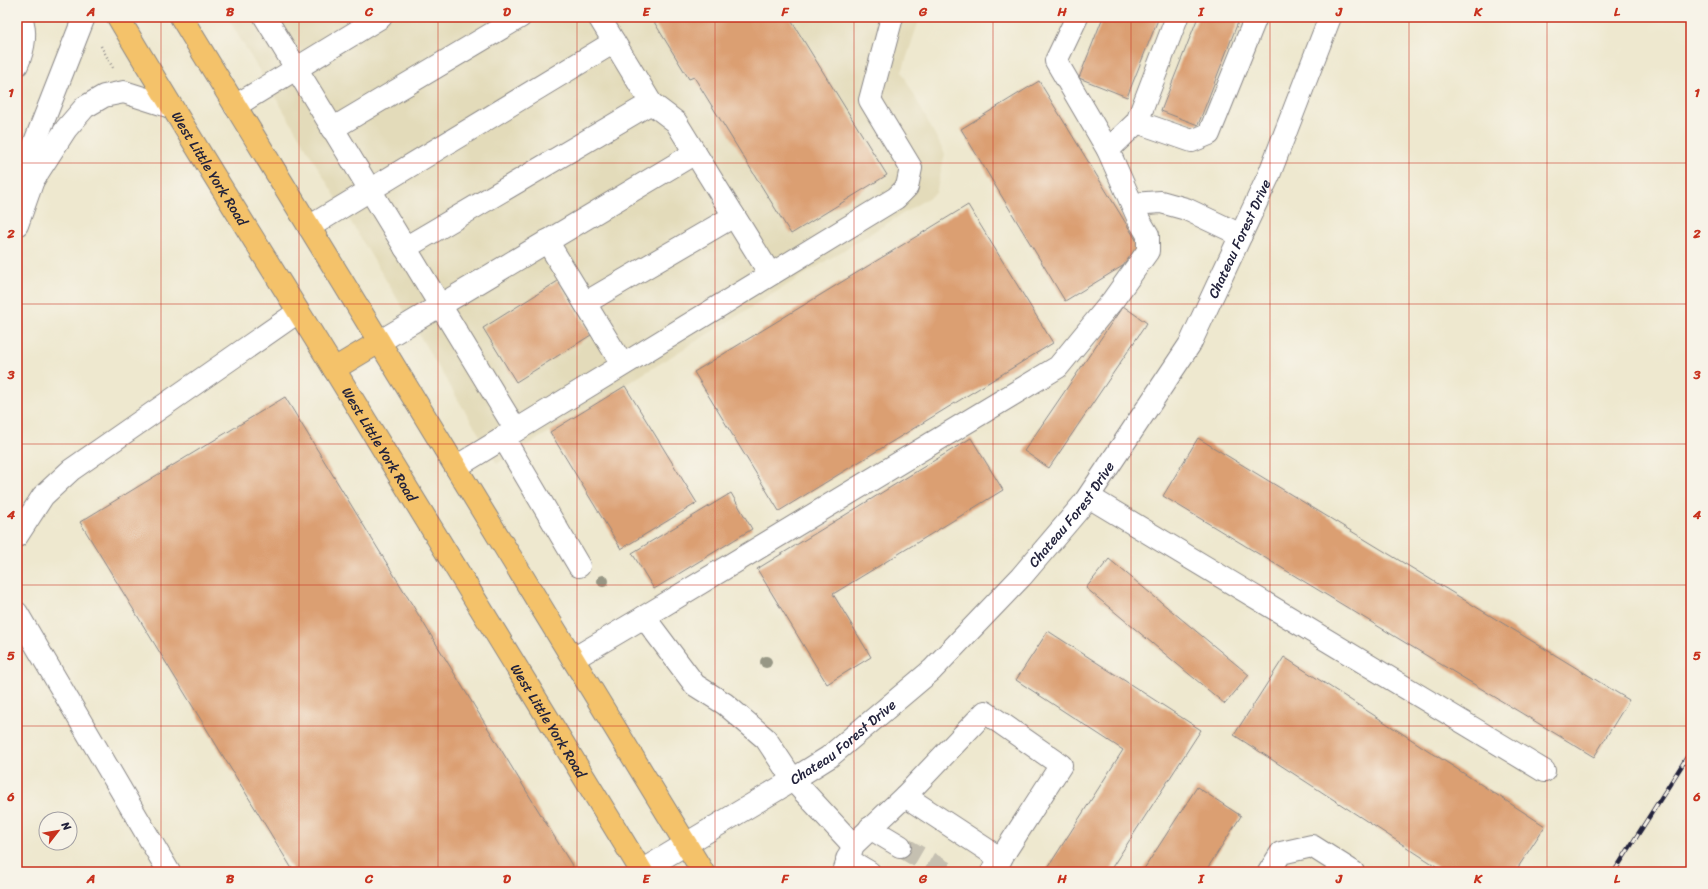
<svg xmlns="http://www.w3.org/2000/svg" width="1708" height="889" font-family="Sriracha,sans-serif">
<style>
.built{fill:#e3dbba}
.building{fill:#db9f72}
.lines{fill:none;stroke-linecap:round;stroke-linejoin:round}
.minor-tunnel{stroke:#c5c0b1;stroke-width:22;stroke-dasharray:22 11;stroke-linecap:butt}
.minor-casing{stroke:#888585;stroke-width:24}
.major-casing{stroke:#888585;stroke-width:24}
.path{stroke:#888585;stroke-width:2.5;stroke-dasharray:1 3;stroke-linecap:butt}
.minor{stroke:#fff;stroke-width:22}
.major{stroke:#f4c26a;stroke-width:22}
.rail-casing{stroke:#22223b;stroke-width:4.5}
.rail{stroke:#f7f3e8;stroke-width:3;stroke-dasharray:9;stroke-linecap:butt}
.tree{fill:#979785}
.grid{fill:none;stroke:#c8321e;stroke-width:1;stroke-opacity:0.55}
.labels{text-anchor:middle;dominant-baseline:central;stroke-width:3.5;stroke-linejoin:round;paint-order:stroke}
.street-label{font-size:14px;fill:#22223b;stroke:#f7f3e8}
.neatline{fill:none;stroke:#c8321e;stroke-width:1.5}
.grid-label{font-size:13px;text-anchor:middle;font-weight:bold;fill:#c8321e}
</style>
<rect width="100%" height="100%" fill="#f7f3e8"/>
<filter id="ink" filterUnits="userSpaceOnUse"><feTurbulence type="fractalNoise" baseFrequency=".025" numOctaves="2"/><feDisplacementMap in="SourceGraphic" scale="8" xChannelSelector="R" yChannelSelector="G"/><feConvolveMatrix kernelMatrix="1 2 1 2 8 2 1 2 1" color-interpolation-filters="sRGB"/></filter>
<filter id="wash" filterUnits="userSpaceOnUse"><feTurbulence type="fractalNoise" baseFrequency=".012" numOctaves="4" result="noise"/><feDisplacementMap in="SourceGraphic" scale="16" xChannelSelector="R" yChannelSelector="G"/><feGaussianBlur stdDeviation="0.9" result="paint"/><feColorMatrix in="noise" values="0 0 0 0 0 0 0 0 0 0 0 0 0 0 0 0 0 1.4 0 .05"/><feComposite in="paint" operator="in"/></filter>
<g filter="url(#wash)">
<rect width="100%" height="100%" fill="#eee8cf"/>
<path class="built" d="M227 17H920L902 72 945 154 936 193 497 464Z"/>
<g id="blocks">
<path class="building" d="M651 17H789L887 175 791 234 694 77 689 79Z
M1103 17H1159L1127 97 1079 78Z
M1198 17H1240L1198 125 1161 111Z
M1039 81 1144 253 1065 301 961 129Z
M968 205 1053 343 779 511 694 372Z
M558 281 591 335 516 382 483 328Z
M1123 306 1147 323 1049 468 1024 451Z
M625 386 697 503 621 549 550 432Z
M285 397 576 872H294L80 522Z
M971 438 1003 490 833 594 871 657 827 684 757 569Z
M1198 438 1629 700 1594 757 1163 496Z
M731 493 752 529 654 589 632 553Z
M1109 559 1249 675 1225 704 1086 588Z
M1048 631 1201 730 1109 872H1045L1123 750 1016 680Z
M1284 657 1545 826 1515 872H1445L1234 735Z
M1197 787 1241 816 1205 872H1142Z"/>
</g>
</g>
<g filter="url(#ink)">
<use href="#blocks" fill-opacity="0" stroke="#888585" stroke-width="1"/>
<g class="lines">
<path class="minor-tunnel" d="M900 846 945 872"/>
<g class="minor-casing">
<g id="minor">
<path d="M265 17 516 430"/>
<path d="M599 17 651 103 676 122 770 274"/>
<path d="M17 65C24 49 27 33 21 17"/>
<path d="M235 106 381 17"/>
<path d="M1137 122 1192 141 1209 134 1256 17"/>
<path d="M332 129 520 17"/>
<path d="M1108 150 1137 122 1177 17"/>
<path d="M33 180V147L84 17"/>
<path d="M1132 204 1161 202 1186 209 1241 235"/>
<path d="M17 225 33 180 66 129 85 107 104 96 124 92 171 107"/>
<path d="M309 227 614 42"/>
<path d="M547 241 622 364"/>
<path d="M405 248 651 103"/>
<path d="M585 303 734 216"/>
<path d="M379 342 695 153"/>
<path d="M503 437 579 566"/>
<path d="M456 467 896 198 907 187 911 168 870 100 892 17"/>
<path d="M1089 497 1544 771"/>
<path d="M17 536 43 496 71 470 298 312"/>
<path d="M17 613 169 872"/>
<path d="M644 617 1058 367 1113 300 1148 251V235L1139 220 1108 150 1056 61 1077 17"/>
<path d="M573 659 644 617 695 685 725 704 766 739 793 780 853 845"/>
<path d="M905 796 1001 859"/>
<path d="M870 828 900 846"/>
<path d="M847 859 869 872"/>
<path id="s1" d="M641 871 778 789 829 757 932 670 1021 577 1084 503 1190 344 1269 175 1330 17"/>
<path d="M844 872 853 845 905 796 985 712 1061 765 992 872"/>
<path d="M1269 872 1281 853 1312 846 1353 872"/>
</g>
</g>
<g class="major-casing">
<g id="major">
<path id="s2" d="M118 17C188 136 262 252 334 369 436 537 538 705 642 872"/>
<path d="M181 17 703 872"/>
<path d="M334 369 379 342"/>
</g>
</g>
<path class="path" d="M101 46 113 68"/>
<use href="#minor" class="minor"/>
<use href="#major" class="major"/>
<g class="rail-casing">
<path id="rail" d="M1614 872 1691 751"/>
</g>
<use href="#rail" class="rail"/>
</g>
<g class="tree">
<circle cx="603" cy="581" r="6"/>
<circle cx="766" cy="662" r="6"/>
</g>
</g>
<path class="grid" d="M161 17V872M299 17V872M438 17V872M577 17V872M715 17V872M854 17V872M993 17V872M1131 17V872M1270 17V872M1409 17V872M1547 17V872M17 163H1691M17 304H1691M17 444H1691M17 585H1691M17 726H1691"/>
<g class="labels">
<g class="street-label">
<text stroke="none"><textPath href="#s2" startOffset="177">West Little York Road</textPath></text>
<text stroke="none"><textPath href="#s1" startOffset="888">Chateau Forest Drive</textPath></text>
<text stroke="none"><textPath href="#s2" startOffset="501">West Little York Road</textPath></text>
<text stroke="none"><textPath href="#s1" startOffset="564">Chateau Forest Drive</textPath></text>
<text stroke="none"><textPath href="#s2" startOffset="825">West Little York Road</textPath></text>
<text stroke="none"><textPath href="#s1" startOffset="240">Chateau Forest Drive</textPath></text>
</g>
</g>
<rect width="1708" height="889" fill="none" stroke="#f7f3e8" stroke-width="44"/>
<g transform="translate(58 831) rotate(59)"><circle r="19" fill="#f7f3e8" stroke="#a29fa3"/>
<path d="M0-3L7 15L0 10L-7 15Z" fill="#c8321e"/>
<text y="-6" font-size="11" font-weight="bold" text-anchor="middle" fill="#22223b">N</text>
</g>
<rect x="22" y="22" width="1664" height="845" class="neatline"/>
<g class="grid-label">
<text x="91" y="16">A</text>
<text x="230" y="16">B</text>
<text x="369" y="16">C</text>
<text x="507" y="16">D</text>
<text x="646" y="16">E</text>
<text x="785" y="16">F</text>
<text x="923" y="16">G</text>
<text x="1062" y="16">H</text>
<text x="1201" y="16">I</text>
<text x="1339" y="16">J</text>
<text x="1478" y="16">K</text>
<text x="1617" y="16">L</text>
<text x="11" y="97">1</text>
<text x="1697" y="97">1</text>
<text x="11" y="238">2</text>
<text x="1697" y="238">2</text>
<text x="11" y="379">3</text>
<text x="1697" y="379">3</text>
<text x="11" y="519">4</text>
<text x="1697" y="519">4</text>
<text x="11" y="660">5</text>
<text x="1697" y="660">5</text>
<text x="11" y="801">6</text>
<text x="1697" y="801">6</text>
<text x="91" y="883">A</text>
<text x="230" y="883">B</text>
<text x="369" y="883">C</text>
<text x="507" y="883">D</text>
<text x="646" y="883">E</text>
<text x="785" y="883">F</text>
<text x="923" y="883">G</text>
<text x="1062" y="883">H</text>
<text x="1201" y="883">I</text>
<text x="1339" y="883">J</text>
<text x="1478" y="883">K</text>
<text x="1617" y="883">L</text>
</g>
</svg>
